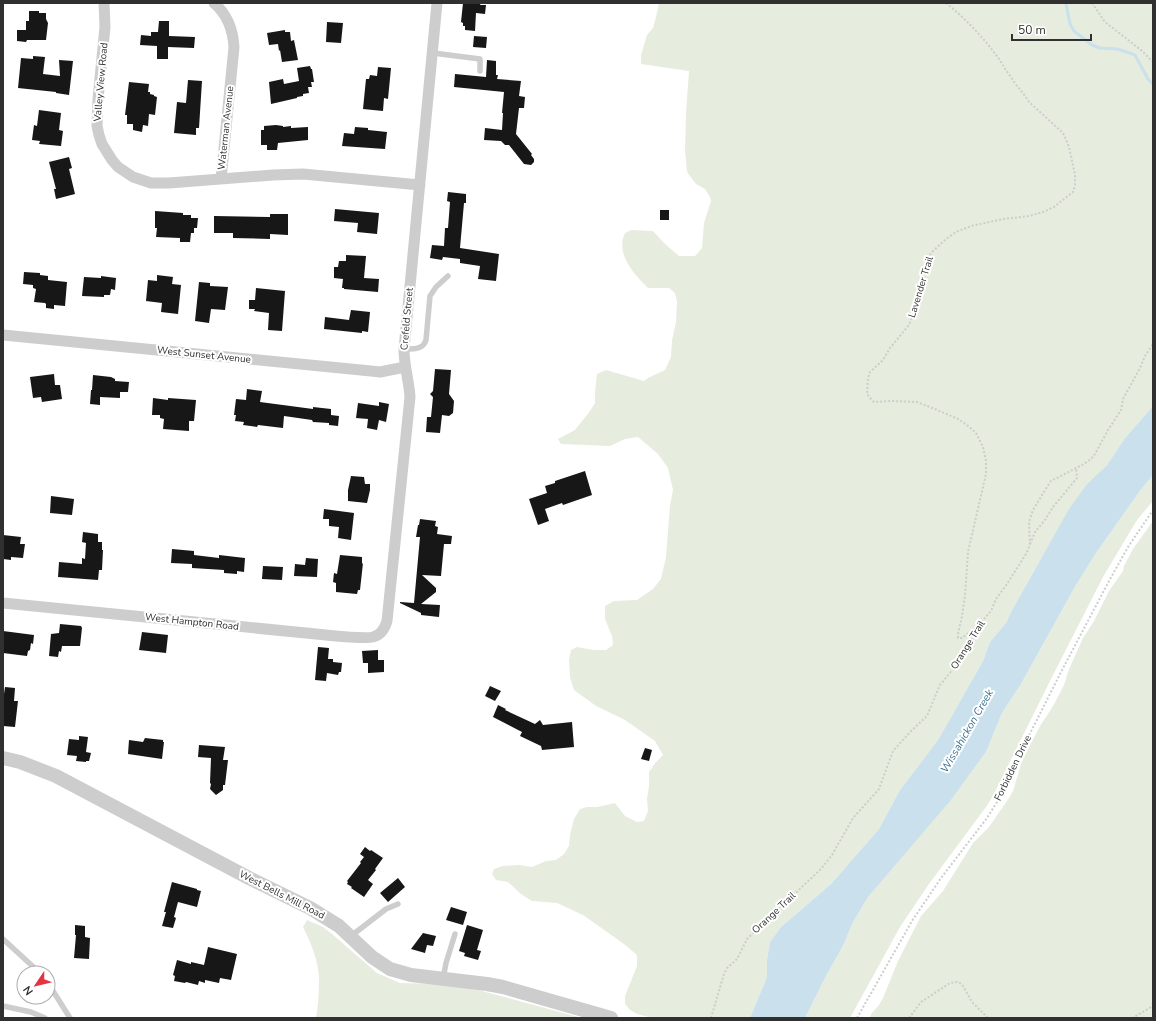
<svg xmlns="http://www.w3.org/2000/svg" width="1156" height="1021" font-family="'Nunito Sans',sans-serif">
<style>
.green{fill:#e6edde}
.water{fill:#cae0ec}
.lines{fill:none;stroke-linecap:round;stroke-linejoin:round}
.stream{stroke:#cae0ec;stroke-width:3}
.building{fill:#171717}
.path{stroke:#cdcdcd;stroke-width:2;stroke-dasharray:2 2;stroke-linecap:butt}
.service{stroke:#cdcdcd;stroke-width:5.5}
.minor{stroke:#cdcdcd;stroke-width:11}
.tertiary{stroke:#cdcdcd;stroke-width:14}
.labels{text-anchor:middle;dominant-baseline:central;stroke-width:4;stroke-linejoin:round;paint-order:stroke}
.street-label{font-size:10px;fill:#303030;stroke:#fff}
.water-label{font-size:11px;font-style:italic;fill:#3d7393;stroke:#fff}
</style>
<rect width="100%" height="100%" fill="#fff"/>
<path class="green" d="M659 3H1153V406L1125 438 1107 465 1087 484 1038 564 1012 610 1006 623 990 642 983 661 938 740 900 790 879 829 831 884 781 927 770 942 767 960V977L750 1018H653L637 1014 630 1010 625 1004V996L637 966V955L624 944 583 915 557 903 532 901 521 894 508 882 496 880 492 874 494 869 503 866 519 865 532 867 546 861 556 860 564 854 569 846 570 835 574 819 580 809 587 807H597L615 803 625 816 637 822 644 821 648 811 647 799 649 786V772L656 762 663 755 655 741 625 720 596 706 574 690 570 677 569 660 571 650 577 647 594 650H606L613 645 612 636 605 619V606L614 601 637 600 653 589 661 579 666 557 670 505 673 490 668 468 658 454 638 437 625 439 610 446 561 444 558 439 575 430 590 411 595 403V392L597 374 606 370 644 381 648 378 665 370 671 357 672 340 676 322 677 302 675 293 669 288H648C634 274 615 254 625 233L631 230 653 231 665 244 679 256H695L702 248 704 223 711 201 710 197 705 189 696 184 687 172 685 151 686 112 689 71 641 64V55L647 35 653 28 657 13Z
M1153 475V501L1137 520 1103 577 1052 677 993 796 986 807 929 884 900 927 850 1018H805L827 974 844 944 852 924 868 897 968 776 986 752 1002 713 1021 684 1076 585 1096 553 1142 488Z
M1153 521V1018H870L871 1014 879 1005 883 998 898 961 921 916 943 891 973 843 989 827 1009 798 1013 791 1021 764 1028 749 1040 726 1053 706 1064 685 1069 669 1083 638 1094 621 1109 591 1123 571 1124 566 1133 549Z
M307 920 323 927 332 934 377 973 400 983 442 984 478 990 582 1018H316C318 1006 319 993 319 981 319 962 311 943 303 927Z"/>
<path class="water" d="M1153 406V475L1142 488 1096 553 1076 585 1021 684 1002 713 986 752 950 801 868 897 852 924 844 944 827 974 805 1018H750L767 977V960L770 942 781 927 831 884 879 829 900 790 938 740 983 661 990 642 1006 623 1012 610 1038 564 1069 509 1087 484 1107 465 1125 438Z"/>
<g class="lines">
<path class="stream" d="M1066 3 1070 24 1074 31 1092 45 1100 48 1117 49 1124 51 1135 55 1148 79 1153 84"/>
</g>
<path class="building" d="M463 3H481L480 5H486L485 14 476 13 475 31 465 30V26H463V23L461 22Z
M29 11H39V13H46V19L48 23 46 40H27L26 42 17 41V30H26V21H29Z
M159 21H169V36L195 37 194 48 168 47V59H157V46L140 45 141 35 151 36V32H158Z
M327 22 343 23 341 43 326 42Z
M285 30V32H290L291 41 294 40 298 60 282 62 280 50 279 51 278 44 269 45 267 33Z
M474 36 487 37 486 48 473 47Z
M33 56 45 57 43 74 60 76 59 60 73 61 69 95 56 93V92L18 88 21 58 33 59Z
M487 60 496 61V75H498L497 79 521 81 519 96 525 97 524 108H519L516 134 532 154 531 155 534 159V162L531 165 524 164 509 145H505L501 141 484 140 485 128 502 130 503 113H502L504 92 454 87 455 74 486 77Z
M310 66 311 69H312L314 82H311L312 87H308L309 93 303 94V96L297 97V98L271 104 269 82 283 79 284 84 299 81 297 68Z
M378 67 391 68 388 99 384 98 383 111 363 109 366 79H369L370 75 377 76Z
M188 80 202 81 199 128H196V135L174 133 177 102 186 103Z
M129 82 149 84 148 92H150V94L154 95V96L157 97 155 115 149 114 148 126 143 125 142 132 133 130V124H127V115H125Z
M39 110 61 113 59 130 63 131 61 146 39 144 40 141 32 140 34 125 37 126Z
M276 125 283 126V127L291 126V128L308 127V140L278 143 277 150H267V145H261V130H264V126Z
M355 127 368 128V130L387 132 385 149 342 146 344 133 354 134Z
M69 157 72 168 69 169 75 194 56 199 54 189H56L49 162Z
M448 192 466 194V203H464L460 248 499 254 496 281 478 279 480 266 460 263V259L443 257 442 260 430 258 432 245 444 246 445 228H448L450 202 447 201Z
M335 209 379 213 377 234 357 232 358 223 334 221Z
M660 210H669V220H660Z
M155 211 183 213V215H191V218H198L197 228H194V233H191L190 242H180V238L156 237 157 228H155Z
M270 214H288V235L270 234V239L233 238V233H214V216L270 217Z
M346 255 366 256 364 278 379 279 378 292 344 289V288H342L343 279 334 278V267H338L339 261H346Z
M24 272 40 273V275L48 276V280L67 282 65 306 54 305V309L46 308V304L45 303 34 302 36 289 33 288V285L23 284Z
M157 275 173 277 172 284 181 285 178 314 161 312 162 303 146 301 148 280 157 281Z
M101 276 116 278 115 290 111 289 110 295H104V297L82 296 84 277 101 278Z
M199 282 210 283V286L228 287 225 310 211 309 209 323 195 321Z
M256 288 285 291 282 331 268 330 269 313 254 311 255 309H249V300H255Z
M351 310 370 312 368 332 362 331V333L324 329 325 317 349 320Z
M435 369 451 370 449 394 454 401 453 413 449 416 442 415 440 433 426 432 427 417H431L433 397 430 394 433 391Z
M54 374 55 385H60L62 399 42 402 41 397 33 398 30 377Z
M93 375 111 377 115 379V381L129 382 128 392H120V398L100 397V405L90 404 91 390H92Z
M247 389 262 391 260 402 313 409V407L331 409V415L339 416 338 426 329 425V423L313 422 312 420 284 416 283 428 258 425 257 427 243 425 244 422 235 421 236 415H234L236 399 246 400Z
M153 398 168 400V398L196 400 194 421H189V431L163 429 164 419 160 418V415H152Z
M379 402 389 404 386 422 379 420 377 430 367 428 368 419 356 418 358 403 379 406Z
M585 471 592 495 563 505 562 503 545 509 549 521 538 525 529 499 547 493 545 486 555 483V481Z
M351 476 364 477 365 484H370V490L367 503 348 501V490Z
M51 496 74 499 72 515 50 513Z
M324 509 354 513 351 540 338 538 339 527 329 526V519H323Z
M420 519 436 521 435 526 438 527 437 534 452 536 451 544H444L441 576 422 575 436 588V592L421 604 440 605 439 617 421 615V613L400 603V602L414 603 420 537H416L418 525H419Z
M83 532 98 534V542H102V550H103L102 570H99L98 580 58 577 59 562 82 564V558L85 559 86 543 82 542Z
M3 535 21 537 20 544H25L23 558 11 557V560L3 559Z
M172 549 194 551V555L219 558V555L245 558 244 572 237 571V574L224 573V570L192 568V564L171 563Z
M340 555 362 557V564L363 563 360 590H358L357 594 336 592V583L333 582 334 573 337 574Z
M306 558 318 559 317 577 294 576 295 564 305 565Z
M263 566 283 567 282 580 262 579Z
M60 624 81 626 82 628 80 646H62L61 652 59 651 58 657 49 656 51 634 59 633Z
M3 631 34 635 33 644 31 643 30 650 28 651 27 656 3 653Z
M142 632 168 635 166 653 139 650Z
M318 647 329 648 328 659H333V662L342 663 341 672H339L338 675 327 673 326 681 315 680Z
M378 650V660H384V672L368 673V663H363L362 651Z
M490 686 501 691 495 701 485 696Z
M5 687 15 688 14 701H18L15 727 3 726V693L4 694Z
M498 705 506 709 505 710 535 724 540 720 543 725 572 722 574 747 542 750 541 746 520 736 522 732 493 717Z
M79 736 88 737 86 752 91 753 89 761H86V762L76 761 77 756 67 755 69 739 79 740Z
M145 738 163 740V742H164L162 759 128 754 129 740 143 742Z
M199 745 225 747 223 760H228L225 785H223V790L216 795 210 789 211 784 210 783 211 758 198 757Z
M645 748 652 750 649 761 641 759Z
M365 847 370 851 371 850 383 858 375 869 376 870 368 880 373 884 364 897 351 888 352 887 347 884 348 882 347 881 361 863 360 862 364 857 360 854Z
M398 878 405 887 388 902 380 893Z
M172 882 197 889V890L201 891 197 907 178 902 174 917 176 918 173 928 162 926 166 912H164Z
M451 907 467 912 463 925 446 920Z
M75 925 85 926V937L90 938 89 959 74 958 76 935H75Z
M467 925 483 930 477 950 481 951 478 960 464 956 465 953 459 951Z
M423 933 436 936 433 946 427 945 425 953 411 949Z
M208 947 237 954 231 980 220 978 219 983 205 980V983L199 981 198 985 186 982 185 983 174 981 175 976 173 975 177 960 191 964V962L204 965Z"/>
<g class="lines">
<path class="path" d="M946 3C966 19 984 38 999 59 1003 65 1006 71 1011 77 1016 86 1024 93 1029 102L1063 133 1065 137 1069 147 1075 175V185L1073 192 1054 207 1043 212 1029 216 1003 219 971 226 956 232 946 239 931 253 928 260 925 268 924 281 921 294 909 325 890 348 883 360 870 372 868 378 867 394 870 398 874 402 891 401 917 402 935 409 958 419 967 425 976 433 983 447 986 461V474L968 552 965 596 962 616 958 634V638H962L979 625
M1092 3 1105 22 1141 50 1153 62
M1030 544 1035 532 1045 520 1053 507 1077 478 1076 468
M711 1018 724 974 727 968 737 959 747 939 755 931 821 869 832 855 853 818 879 789 893 751 912 730 927 716 940 685 958 663 979 625 991 611 996 599 1007 584 1026 554 1030 545 1029 522 1033 510 1047 487 1051 481 1084 464 1091 459 1095 454 1108 430 1121 410 1123 399 1140 368 1145 356 1153 344
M857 1018 912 921 941 878 987 818 997 802 1008 777 1061 672 1109 581 1128 547 1153 510
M909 1018 921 1002 950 983 957 982 960 983 963 986 972 1002 988 1018
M1132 1018 1153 1006"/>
<path class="service" d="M433 53 480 59V71
M404 349C413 349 423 350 426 340L430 296 436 287 448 276
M351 936 386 909 398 904
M3 939 40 973
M443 979 446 963 455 934
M48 983 70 1018
M3 1006 31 1012 45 1018"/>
<path class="minor" d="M104 3 105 27 98 99 97 126 99 135 102 144 112 160 118 167 133 177 151 183H169L273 175 303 174 420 185
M214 3C227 14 233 30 234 47L221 179
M3 335 371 371 380 372 405 367
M3 603 326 635C337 636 364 639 373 637 381 635 385 628 387 621L410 397C409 381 404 366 404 349L437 3"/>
<path class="tertiary" d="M3 758 20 762 56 776 249 878 310 908 339 926 372 957 390 969 411 975 487 984 503 987 611 1018"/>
</g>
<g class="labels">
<g class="street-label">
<text transform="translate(101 82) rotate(-85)">Valley View Road</text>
<text transform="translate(226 128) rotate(-84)">Waterman Avenue</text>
<text transform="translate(921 287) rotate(-73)">Lavender Trail</text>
<text transform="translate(407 319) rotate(-85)">Crefeld Street</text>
<text transform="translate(204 355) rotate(6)">West Sunset Avenue</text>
<text transform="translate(192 622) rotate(6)">West Hampton Road</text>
<text transform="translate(968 645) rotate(-58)">Orange Trail</text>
<text transform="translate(1013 768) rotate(-64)">Forbidden Drive</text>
<text transform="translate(282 895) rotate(27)">West Bells Mill Road</text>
<text transform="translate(774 913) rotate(-43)">Orange Trail</text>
</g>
<g class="water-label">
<text transform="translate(967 731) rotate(-60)">Wissahickon Creek</text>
</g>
</g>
<rect width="1156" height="1021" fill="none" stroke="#303030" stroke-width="8"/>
<g transform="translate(36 985) rotate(235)"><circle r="19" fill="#ffffff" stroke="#acacac"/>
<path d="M0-3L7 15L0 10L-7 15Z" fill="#e53343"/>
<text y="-6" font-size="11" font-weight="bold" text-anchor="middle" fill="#303030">N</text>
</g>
<path d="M1012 34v6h79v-6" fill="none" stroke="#303030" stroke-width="2"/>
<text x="1018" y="34" font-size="12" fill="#303030" stroke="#ffffff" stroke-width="3" paint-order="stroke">50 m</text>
</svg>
